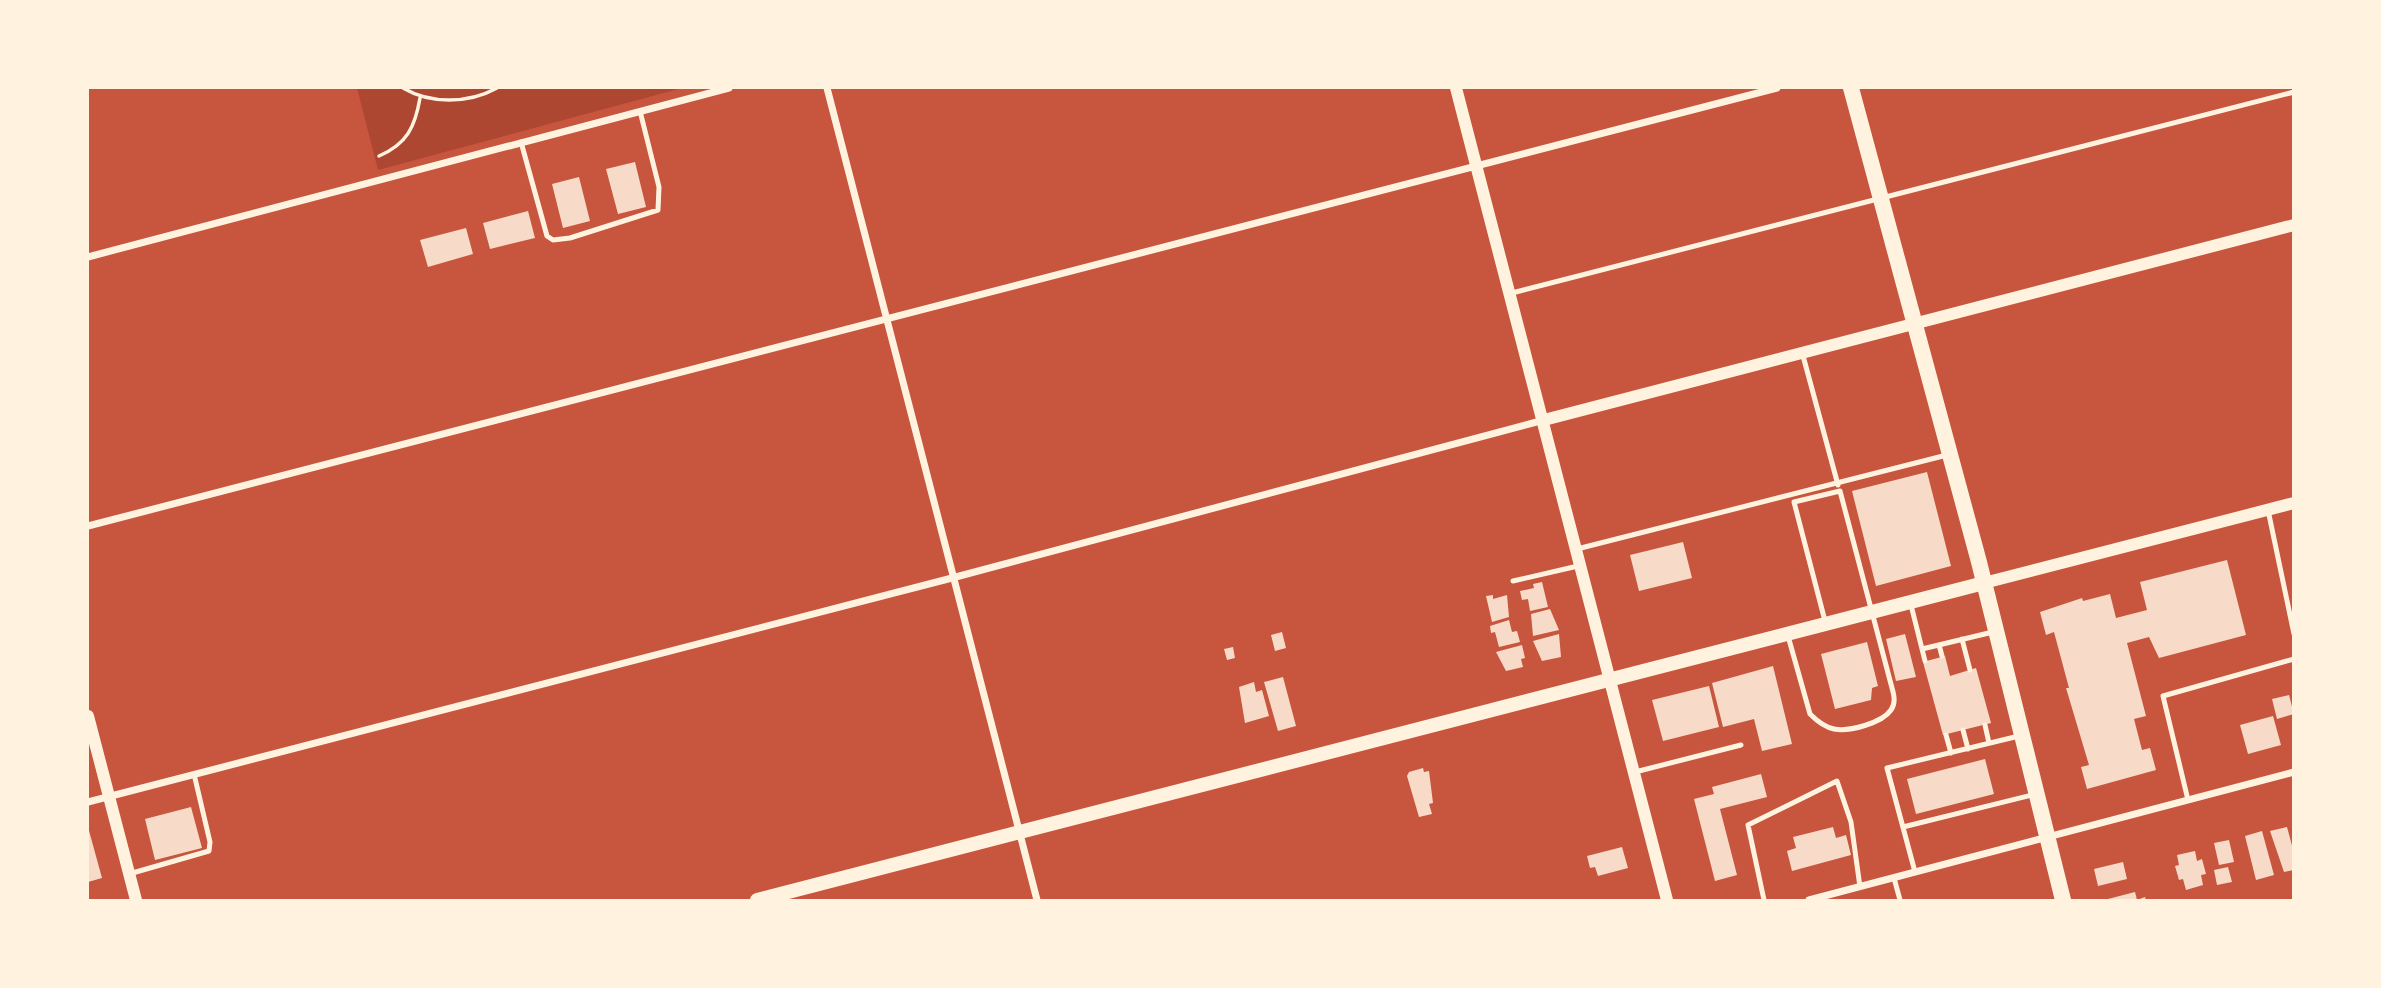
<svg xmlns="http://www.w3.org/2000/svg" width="2381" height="988" font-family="Jost,sans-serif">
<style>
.green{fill:#ae4732}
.building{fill:#f7dbc8}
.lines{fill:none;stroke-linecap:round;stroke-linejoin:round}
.path{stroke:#fff3e0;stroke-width:3.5}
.service{stroke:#fff3e0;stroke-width:5}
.minor{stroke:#fff3e0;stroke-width:7}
.tertiary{stroke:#fff3e0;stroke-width:12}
.secondary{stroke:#fff3e0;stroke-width:14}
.primary{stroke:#fff3e0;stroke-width:16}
</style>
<rect width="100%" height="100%" fill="#c8553d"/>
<path class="green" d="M357 88H682L378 170Z"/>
<path class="building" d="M635 162 646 207 618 214 606 169Z
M579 177 590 221 563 228 552 184Z
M528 211 535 238 490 249 483 223Z
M466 228 473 254 428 267 420 240Z
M1927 472 1951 566 1876 586 1852 491Z
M1683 542 1692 578 1639 591 1630 555Z
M2227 560 2246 635 2159 658 2149 637 2127 643 2146 716 2134 719 2142 750 2150 748 2156 770 2087 789 2081 767 2089 765 2066 688H2069L2054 632 2046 635 2040 612 2082 598 2083 601 2110 594 2116 618 2147 610 2140 582Z
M1542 582 1548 607 1530 611 1528 599 1522 600 1520 591 1534 588 1533 584Z
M1493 595V599L1507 595 1509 617 1492 622 1486 596Z
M1550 609 1559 630 1533 636 1531 614Z
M1509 620 1512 632 1517 631 1520 642 1499 647 1495 632 1491 633 1490 626Z
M1282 632 1286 648 1275 651 1271 635Z
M1559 634 1561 657 1542 661 1533 641Z
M1905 634 1916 677 1896 681 1886 639Z
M1867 642 1878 686 1872 688 1871 700 1835 709 1821 654Z
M1522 645 1525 658 1521 659 1523 667 1506 671 1496 652Z
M1233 647 1235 658 1227 660 1224 649Z
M1945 656 1950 676 1976 668 1991 723 1943 735 1923 662Z
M1773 666 1792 744 1762 751 1754 719 1723 727 1712 683Z
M1283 677 1296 726 1278 731 1264 682Z
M1254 682 1256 692 1262 690 1269 716 1245 723 1239 687Z
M1709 686 1719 727 1663 741 1652 700Z
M2289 695 2294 714 2277 719 2272 699Z
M2273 716 2281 745 2248 754 2240 725Z
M1985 759 1994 794 1916 814 1907 779Z
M1423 768 1424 772 1429 771 1433 803 1429 804 1432 814 1419 817 1407 776 1409 772Z
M1761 774 1767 797 1720 809 1737 875 1715 881 1694 799 1714 794 1712 787Z
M191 807 202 848 155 860 145 819Z
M88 827 102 878 88 882Z
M1833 827 1836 838 1846 835 1851 855 1792 871 1787 851 1796 848 1793 837Z
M2287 827 2294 853V870L2284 872 2270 831Z
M2262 831 2274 875 2256 880 2245 836Z
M2229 840 2234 862 2219 865 2214 843Z
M1622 847 1628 868 1598 876 1595 867 1590 868 1587 856Z
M2195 851 2197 861 2202 859 2206 874 2201 875 2203 885 2186 890 2183 879 2179 880 2175 866 2179 865 2177 855Z
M2123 862 2127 879 2098 886 2094 869Z
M2228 867 2232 882 2217 885 2214 870Z
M2135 892 2137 900 2145 897 2146 900H2104Z"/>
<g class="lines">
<path class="path" d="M403 88C430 104 468 104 497 88
M379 156C407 144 415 127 420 98"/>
<path class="service" d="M521 142 547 236 553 240 570 238 658 210 659 187 640 111
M1512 293 2294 92
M1802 352 1838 485
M2268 510 2294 634
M1577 549 1947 455
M1513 581 1578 566
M1911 605 1925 661
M1788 636 1810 714C1817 721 1824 727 1834 729 1849 732 1882 723 1891 710 1896 703 1894 695 1892 688L1840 491 1794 502 1825 621
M1962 639 1970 670
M1939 645 1942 656
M1922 649 1993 632
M1985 725 1989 743
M1963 730 1968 749
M1946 735 1951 753
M1635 772 1741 745
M2188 800 2163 696 2294 659
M1903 827 2036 794
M1915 872 1887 768 2019 736
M129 874 209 851 210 842 194 774
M1894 878 1900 900
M1764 900 1748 825 1837 781 1851 822 1860 887"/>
<path class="minor" d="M827 88 1037 900
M88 257 729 88
M88 526 1777 88
M88 802 952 578 1544 420
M1809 900 2294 772"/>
<path class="tertiary" d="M1456 88 1667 900
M1544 420 2294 225
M1984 583 2294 503
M88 716 136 900"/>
<path class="secondary" d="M757 900 1984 583"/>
<path class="primary" d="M1851 88 1979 562 2063 900"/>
</g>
<rect width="2381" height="988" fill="none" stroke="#fff3e0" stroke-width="178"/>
</svg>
